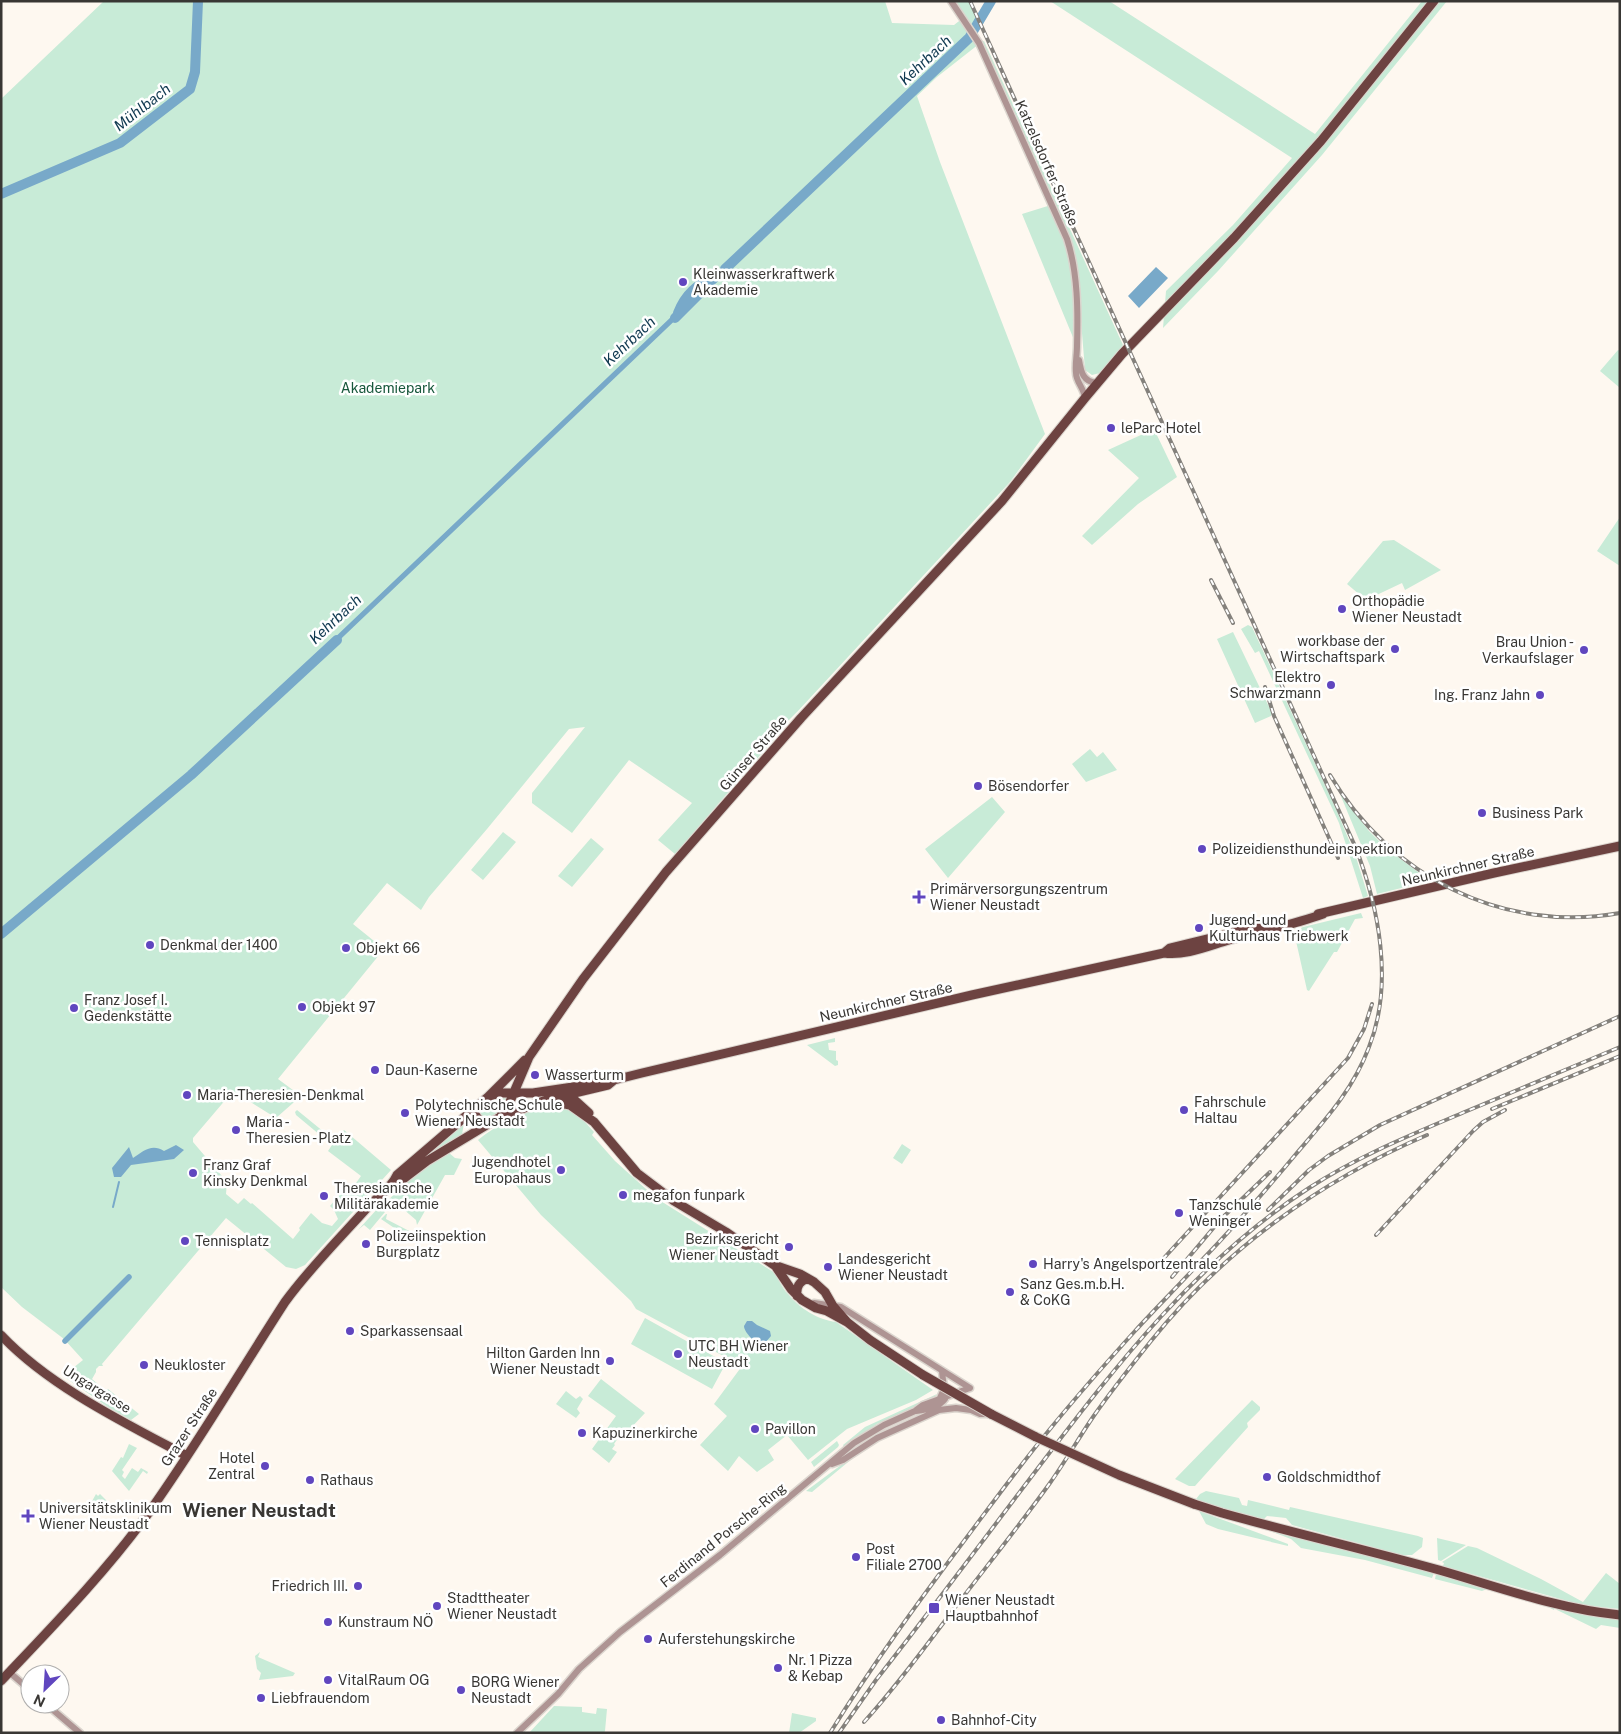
<svg xmlns="http://www.w3.org/2000/svg" width="1621" height="1734" font-family="'Public Sans',sans-serif">
<style>
.green{fill:#c8ebd7}
.water{fill:#78a9c9}
.lines{fill:none;stroke-linecap:round;stroke-linejoin:round}
.stream{stroke:#78a9c9;stroke-width:2}
.canal{stroke:#78a9c9;stroke-width:5.5}
.river{stroke:#78a9c9;stroke-width:10}
.tertiary-casing{stroke:#dbd5ce;stroke-width:9}
.primary-casing{stroke:#dbd5ce;stroke-width:11}
.tertiary{stroke:#ae9493;stroke-width:6}
.primary{stroke:#6d4341;stroke-width:9}
.rail-casing{stroke:#84817c;stroke-width:4}
.rail{stroke:#fff;stroke-width:2;stroke-dasharray:5.5;stroke-linecap:butt}
.primary-bridge-casing{stroke:#dbd5ce;stroke-width:11;stroke-linecap:butt}
.primary-bridge{stroke:#6d4341;stroke-width:9}
.poi-dot{fill:#6046bf;stroke:#fff;stroke-width:2}
.labels{text-anchor:middle;dominant-baseline:central;stroke-width:5;stroke-linejoin:round;paint-order:stroke}
.street-label{font-size:14px;fill:#393734;stroke:#fff}
.poi-label{font-size:14px;fill:#393734;stroke:#fff;text-anchor:start}
.park-label{font-size:14px;fill:#17573b;stroke:#fff}
.water-label{font-size:15px;font-style:italic;fill:#103950;stroke:#fff}
.district-label{font-size:19px;font-weight:bold;fill:#393734;stroke:#fff}
</style>
<rect width="100%" height="100%" fill="#fef8f0"/>
<path class="green" d="M104 1H885L892 23 954 25 963 18 952 1H970L978 18 969 34 972 39 979 43 984 41 1123 345 1100 373 1092 375 1085 370 1076 260 1070 238 1056 212 1071 250 1077 347 1022 214 1051 205 979 44 937 77 917 96 940 162 1045 434 1010 482 798 711 773 736 775 738 675 854 658 840 692 803 629 760 572 833 532 803V793L585 727 569 729 487 829 429 897 421 910 387 883 353 924 384 949 278 1079 301 1096 276 1118 233 1091 193 1138V1142L227 1182 226 1194 238 1204 244 1198 251 1204 252 1203 293 1239 300 1230 299 1228 311 1213 322 1223 332 1226 338 1219 334 1210 330 1206 346 1187 351 1190 361 1176 328 1151 332 1145 296 1115 295 1112 297 1110 335 1141 344 1130 391 1170 305 1265 296 1269 286 1267 226 1218 102 1364 103 1366H99L96 1369V1372L92 1379 106 1391 108 1389 139 1414 131 1420 108 1407 63 1376 83 1360 64 1339 22 1307 1 1287V99Z
M1050 1H1109L1315 134 1422 1H1447L1322 155 1218 271 1163 328 1166 291 1233 225 1292 158Z
M1618 350 1620 351V388L1600 371Z
M1154 429 1177 477 1138 504 1092 545 1082 536 1139 478 1108 450Z
M1620 517V566L1597 551Z
M1394 540 1441 570 1405 590 1402 583 1366 600 1347 584 1383 541Z
M1248 625 1252 627 1336 809 1356 857 1368 896 1363 898 1339 823 1259 651 1255 653 1241 629Z
M1233 632 1272 713 1271 716 1255 723 1217 639Z
M1090 749 1097 757 1103 752 1117 770 1086 782 1072 764Z
M1340 794 1369 831 1386 848 1430 881 1377 894 1370 866Z
M992 797 1005 812 948 878 925 849Z
M503 832 516 842 483 880 471 870Z
M591 838 604 849 572 887 558 876Z
M1361 913 1363 918 1355 919 1337 952H1334L1309 991 1307 990 1296 941 1299 929 1303 927Z
M835 1038V1042L828 1043 829 1050 836 1051V1060L838 1061V1065L835 1066 807 1045Z
M512 1093 500 1117 480 1122 478 1105 488 1097Z
M553 1106C573 1109 581 1117 594 1132L592 1135 615 1161 656 1198 775 1273C779 1280 782 1288 788 1294 799 1308 818 1320 836 1322L933 1390 916 1400 847 1429 808 1460 787 1435 768 1450 774 1460 757 1472 739 1456 728 1471 700 1445 727 1416 714 1404 742 1366 636 1309 631 1301 541 1215 478 1140C499 1123 527 1110 553 1106Z
M464 1122 462 1135 419 1163 421 1157Z
M902 1144 911 1150 902 1164 893 1158Z
M448 1152 455 1158 462 1159 454 1175H445L417 1225 416 1220 395 1202 389 1211 382 1206 410 1179Z
M379 1207 385 1212 370 1230 364 1225 358 1230Z
M386 1214H387L386 1219 415 1234 412 1240 381 1219Z
M645 1318 726 1363 712 1389 631 1344Z
M601 1379 645 1413 628 1431 625 1428 614 1444 615 1445 612 1449 617 1452 609 1463 592 1449 616 1416 588 1396Z
M566 1391 576 1399 580 1396 583 1399 577 1409 580 1413 576 1418 556 1404Z
M937 1394 932 1400 877 1424 844 1447 843 1445 865 1427Z
M1252 1400 1260 1407V1410L1247 1423 1248 1427 1195 1486H1189L1175 1479Z
M837 1441 839 1445 838 1447 814 1467 811 1462Z
M129 1444 137 1448 122 1470 124 1472 122 1476 125 1479 132 1468 138 1472 141 1468 148 1472 147 1474 143 1471 129 1491 112 1471 121 1457 123 1458Z
M860 1451 859 1453 812 1492 806 1491Z
M1206 1491 1239 1498 1242 1505 1247 1506 1248 1500 1289 1510 1290 1507 1418 1536 1423 1538 1422 1547 1412 1555H1402L1292 1525 1286 1518 1267 1516 1264 1519 1210 1505 1196 1499 1200 1494Z
M96 1494 98 1496 100 1494 109 1503 106 1507 104 1506 100 1510 91 1503Z
M1199 1511 1288 1544V1546L1218 1529 1206 1524Z
M1254 1525 1434 1573 1432 1578 1365 1560 1301 1548 1291 1539Z
M1437 1538 1466 1545 1441 1561 1438 1560Z
M1468 1546 1477 1548 1541 1579 1583 1602 1606 1573 1620 1584V1609L1582 1605 1443 1566 1444 1563 1442 1562Z
M1436 1574 1557 1606 1620 1619V1628L1601 1625 1596 1629 1557 1610V1608L1555 1607 1554 1610 1542 1604 1487 1589 1482 1591 1435 1579Z
M260 1652 258 1657 295 1673 293 1676 259 1680 261 1673 257 1669 255 1656Z
M554 1706 582 1707V1712L596 1714 597 1708 607 1709 605 1731 604 1733H529Z
M792 1713 816 1718V1721L799 1733H789Z"/>
<path class="water" d="M734 258 737 263 712 287 703 298 696 290 702 285 700 281 716 274Z
M1156 267 1168 278 1139 308 1128 296Z
M679 307 686 310 324 655 329 643 672 316Z
M176 1145 184 1150 174 1159 131 1165 121 1177H114L112 1168 129 1147 133 1158C143 1151 152 1143 164 1151Z
M747 1321H752L757 1325 770 1331 771 1336 765 1343 760 1345C755 1343 744 1332 744 1326Z"/>
<g class="lines">
<path class="stream" d="M113 1207 119 1182"/>
<path class="canal" d="M65 1341 129 1277"/>
<path class="river" d="M1 194 120 143 190 89 195 72 198 1
M725 269 969 38 991 1
M678 313C685 295 696 284 714 278
M675 318 709 284
M1 934 191 775 337 640"/>
<g class="tertiary-casing">
<path id="tertiary" d="M951 1 979 43 1067 239C1078 273 1078 311 1077 346 1077 355 1075 364 1076 373 1076 382 1084 388 1085 398
M1079 360C1081 372 1083 382 1097 383
M814 1303 841 1307 970 1388
M940 1398 944 1389 942 1371
M916 1411C927 1410 939 1407 945 1399
M832 1464 843 1460 877 1438 939 1410 956 1408 971 1410 980 1414H990
M9 1672 30 1690
M46 1704 80 1733
M517 1733 558 1694 579 1669 620 1632 720 1555 854 1443 884 1425 915 1411 923 1405 970 1388"/>
</g>
<g class="primary-casing">
<path id="primary" d="M1318 914 1494 873 1620 846
M1164 953 1170 948 1264 925
M567 1093 589 1113
M491 1096 498 1093H533L573 1087 606 1078 614 1080
M548 1102H555L570 1105 594 1122 637 1173 674 1201 726 1232 774 1265 800 1274 814 1282 825 1292 833 1306 847 1322
M478 1106 474 1112C477 1119 480 1122 487 1124
M500 1117 509 1104 529 1057 583 979 666 872 801 718 1002 501 1085 398 1122 354 1234 238 1321 141 1434 1
M393 1183 402 1180 427 1161 500 1117 549 1099 608 1085 614 1080 642 1073 972 995 1164 953C1185 956 1208 946 1229 940 1260 932 1292 925 1323 914
M776 1267 791 1289 802 1300 816 1308 827 1311 847 1322 870 1340 923 1375
M797 1296C796 1288 799 1281 807 1279
M1 1335C49 1386 125 1423 187 1456
M991 1414 1036 1437
M1194 1504 1222 1513C1294 1533 1367 1550 1439 1570 1498 1587 1558 1609 1620 1615
M1 1681C50 1629 105 1573 147 1515 196 1447 239 1373 285 1302 309 1269 339 1239 366 1209 376 1198 391 1189 397 1175L488 1097 525 1060"/>
</g>
<use href="#tertiary" class="tertiary"/>
<use href="#primary" class="primary"/>
<g class="rail-casing">
<path id="rail" d="M1211 580 1233 623
M1265 687 1274 716 1338 858
M1330 775C1390 876 1502 934 1620 913
M1492 1109 1620 1056
M1268 1210 1309 1170 1328 1156 1380 1125 1620 1016
M1376 1235 1473 1131 1483 1122 1505 1110
M1163 1259 1348 1058 1364 1029 1372 1004
M1172 1277 1221 1219 1270 1172
M864 1722C894 1689 920 1654 947 1618 981 1573 1017 1529 1050 1483 1065 1462 1078 1439 1093 1417 1111 1391 1131 1366 1151 1341 1224 1250 1320 1181 1427 1135
M830 1733C872 1665 919 1601 967 1537 994 1501 1021 1464 1050 1429 1077 1396 1106 1363 1135 1331 1157 1307 1180 1284 1202 1260 1235 1226 1266 1190 1296 1154 1325 1120 1353 1090 1369 1047 1394 984 1379 907 1355 846L970 1
M839 1733 876 1680C931 1610 984 1539 1038 1468 1117 1364 1198 1260 1309 1188 1358 1156 1413 1134 1467 1111 1518 1090 1569 1068 1620 1047"/>
</g>
<use href="#rail" class="rail"/>
<g class="primary-bridge-casing">
<path id="primary-bridge" d="M923 1375 991 1414
M1036 1437 1119 1475 1194 1504"/>
</g>
<use href="#primary-bridge" class="primary-bridge"/>
</g>
<g class="poi-dot">
<circle cx="683" cy="282" r="5"/>
<circle cx="1111" cy="428" r="5"/>
<circle cx="1342" cy="609" r="5"/>
<circle cx="1395" cy="649" r="5"/>
<circle cx="1584" cy="650" r="5"/>
<circle cx="1331" cy="685" r="5"/>
<circle cx="1540" cy="695" r="5"/>
<circle cx="978" cy="786" r="5"/>
<circle cx="1482" cy="813" r="5"/>
<circle cx="1202" cy="849" r="5"/>
<path d="M916.5 889.5h5v5h5v5h-5v5h-5v-5h-5v-5h5z"/>
<circle cx="1199" cy="928" r="5"/>
<circle cx="150" cy="945" r="5"/>
<circle cx="346" cy="948" r="5"/>
<circle cx="302" cy="1007" r="5"/>
<circle cx="74" cy="1008" r="5"/>
<circle cx="375" cy="1070" r="5"/>
<circle cx="535" cy="1075" r="5"/>
<circle cx="187" cy="1095" r="5"/>
<circle cx="1184" cy="1110" r="5"/>
<circle cx="405" cy="1113" r="5"/>
<circle cx="236" cy="1130" r="5"/>
<circle cx="561" cy="1170" r="5"/>
<circle cx="193" cy="1173" r="5"/>
<circle cx="623" cy="1195" r="5"/>
<circle cx="324" cy="1196" r="5"/>
<circle cx="1179" cy="1213" r="5"/>
<circle cx="185" cy="1241" r="5"/>
<circle cx="366" cy="1244" r="5"/>
<circle cx="789" cy="1247" r="5"/>
<circle cx="1033" cy="1264" r="5"/>
<circle cx="828" cy="1267" r="5"/>
<circle cx="1010" cy="1292" r="5"/>
<circle cx="350" cy="1331" r="5"/>
<circle cx="678" cy="1354" r="5"/>
<circle cx="610" cy="1361" r="5"/>
<circle cx="144" cy="1365" r="5"/>
<circle cx="755" cy="1429" r="5"/>
<circle cx="582" cy="1433" r="5"/>
<circle cx="265" cy="1466" r="5"/>
<circle cx="1267" cy="1477" r="5"/>
<circle cx="310" cy="1480" r="5"/>
<path d="M25.5 1508.5h5v5h5v5h-5v5h-5v-5h-5v-5h5z"/>
<circle cx="856" cy="1557" r="5"/>
<circle cx="358" cy="1586" r="5"/>
<circle cx="437" cy="1606" r="5"/>
<rect x="928" y="1602" width="12" height="12" rx="2.5"/>
<circle cx="328" cy="1622" r="5"/>
<circle cx="648" cy="1639" r="5"/>
<circle cx="778" cy="1668" r="5"/>
<circle cx="328" cy="1680" r="5"/>
<circle cx="461" cy="1690" r="5"/>
<circle cx="261" cy="1698" r="5"/>
<circle cx="941" cy="1720" r="5"/>
</g>
<g class="labels">
<g class="street-label">
<text transform="translate(1047 163) rotate(66)">Katzelsdorfer Straße</text>
<text transform="translate(753 753) rotate(-49)">Günser Straße</text>
<text transform="translate(1468 866) rotate(-13)">Neunkirchner Straße</text>
<text transform="translate(886 1002) rotate(-13)">Neunkirchner Straße</text>
<text transform="translate(97 1389) rotate(32)">Ungargasse</text>
<text transform="translate(189 1427) rotate(-57)">Grazer Straße</text>
<text transform="translate(723 1535) rotate(-39)">Ferdinand Porsche-Ring</text>
</g>
<g class="poi-label">
<text x="693" y="274">Kleinwasserkraftwerk<tspan x="693" dy="16">Akademie</tspan></text>
<text x="1121" y="428">leParc Hotel</text>
<text x="1352" y="601">Orthopädie<tspan x="1352" dy="16">Wiener Neustadt</tspan></text>
<text x="1385" y="641" text-anchor="end">workbase der<tspan x="1385" dy="16">Wirtschaftspark</tspan></text>
<text x="1574" y="642" text-anchor="end">Brau Union -<tspan x="1574" dy="16">Verkaufslager</tspan></text>
<text x="1321" y="677" text-anchor="end">Elektro<tspan x="1321" dy="16">Schwarzmann</tspan></text>
<text x="1530" y="695" text-anchor="end">Ing. Franz Jahn</text>
<text x="988" y="786">Bösendorfer</text>
<text x="1492" y="813">Business Park</text>
<text x="1212" y="849">Polizeidiensthundeinspektion</text>
<text x="930" y="889">Primärversorgungszentrum<tspan x="930" dy="16">Wiener Neustadt</tspan></text>
<text x="1209" y="920">Jugend- und<tspan x="1209" dy="16">Kulturhaus Triebwerk</tspan></text>
<text x="160" y="945">Denkmal der 1400</text>
<text x="356" y="948">Objekt 66</text>
<text x="84" y="1000">Franz Josef I.<tspan x="84" dy="16">Gedenkstätte</tspan></text>
<text x="312" y="1007">Objekt 97</text>
<text x="385" y="1070">Daun-Kaserne</text>
<text x="545" y="1075">Wasserturm</text>
<text x="197" y="1095">Maria-Theresien-Denkmal</text>
<text x="1194" y="1102">Fahrschule<tspan x="1194" dy="16">Haltau</tspan></text>
<text x="415" y="1105">Polytechnische Schule<tspan x="415" dy="16">Wiener Neustadt</tspan></text>
<text x="246" y="1122">Maria -<tspan x="246" dy="16">Theresien - Platz</tspan></text>
<text x="551" y="1162" text-anchor="end">Jugendhotel<tspan x="551" dy="16">Europahaus</tspan></text>
<text x="203" y="1165">Franz Graf<tspan x="203" dy="16">Kinsky Denkmal</tspan></text>
<text x="334" y="1188">Theresianische<tspan x="334" dy="16">Militärakademie</tspan></text>
<text x="633" y="1195">megafon funpark</text>
<text x="1189" y="1205">Tanzschule<tspan x="1189" dy="16">Weninger</tspan></text>
<text x="376" y="1236">Polizeiinspektion<tspan x="376" dy="16">Burgplatz</tspan></text>
<text x="779" y="1239" text-anchor="end">Bezirksgericht<tspan x="779" dy="16">Wiener Neustadt</tspan></text>
<text x="195" y="1241">Tennisplatz</text>
<text x="838" y="1259">Landesgericht<tspan x="838" dy="16">Wiener Neustadt</tspan></text>
<text x="1043" y="1264">Harry's Angelsportzentrale</text>
<text x="1020" y="1284">Sanz Ges.m.b.H.<tspan x="1020" dy="16">&amp; CoKG</tspan></text>
<text x="360" y="1331">Sparkassensaal</text>
<text x="688" y="1346">UTC BH Wiener<tspan x="688" dy="16">Neustadt</tspan></text>
<text x="600" y="1353" text-anchor="end">Hilton Garden Inn<tspan x="600" dy="16">Wiener Neustadt</tspan></text>
<text x="154" y="1365">Neukloster</text>
<text x="765" y="1429">Pavillon</text>
<text x="592" y="1433">Kapuzinerkirche</text>
<text x="255" y="1458" text-anchor="end">Hotel<tspan x="255" dy="16">Zentral</tspan></text>
<text x="1277" y="1477">Goldschmidthof</text>
<text x="320" y="1480">Rathaus</text>
<text x="39" y="1508">Universitätsklinikum<tspan x="39" dy="16">Wiener Neustadt</tspan></text>
<text x="866" y="1549">Post<tspan x="866" dy="16">Filiale 2700</tspan></text>
<text x="348" y="1586" text-anchor="end">Friedrich III.</text>
<text x="447" y="1598">Stadttheater<tspan x="447" dy="16">Wiener Neustadt</tspan></text>
<text x="945" y="1600">Wiener Neustadt<tspan x="945" dy="16">Hauptbahnhof</tspan></text>
<text x="338" y="1622">Kunstraum NÖ</text>
<text x="658" y="1639">Auferstehungskirche</text>
<text x="788" y="1660">Nr. 1 Pizza<tspan x="788" dy="16">&amp; Kebap</tspan></text>
<text x="338" y="1680">VitalRaum OG</text>
<text x="471" y="1682">BORG Wiener<tspan x="471" dy="16">Neustadt</tspan></text>
<text x="271" y="1698">Liebfrauendom</text>
<text x="951" y="1720">Bahnhof-City</text>
</g>
<g class="park-label">
<text x="388" y="388">Akademiepark</text>
</g>
<g class="water-label">
<text transform="translate(925 60) rotate(-43)">Kehrbach</text>
<text transform="translate(142 107) rotate(-38)">Mühlbach</text>
<text transform="translate(629 341) rotate(-43)">Kehrbach</text>
<text transform="translate(335 619) rotate(-43)">Kehrbach</text>
</g>
<g class="district-label">
<text x="259" y="1510">Wiener Neustadt</text>
</g>
</g>
<rect width="1621" height="1734" fill="none" stroke="#393734" stroke-width="5"/>
<g transform="translate(45 1689) rotate(205)"><circle r="24" fill="#ffffff" stroke="#b0afae"/>
<path d="M0-4L9 19L0 12L-9 19Z" fill="#6046bf"/>
<text y="-8" font-size="14" font-weight="bold" text-anchor="middle" fill="#393734">N</text>
</g>
</svg>
